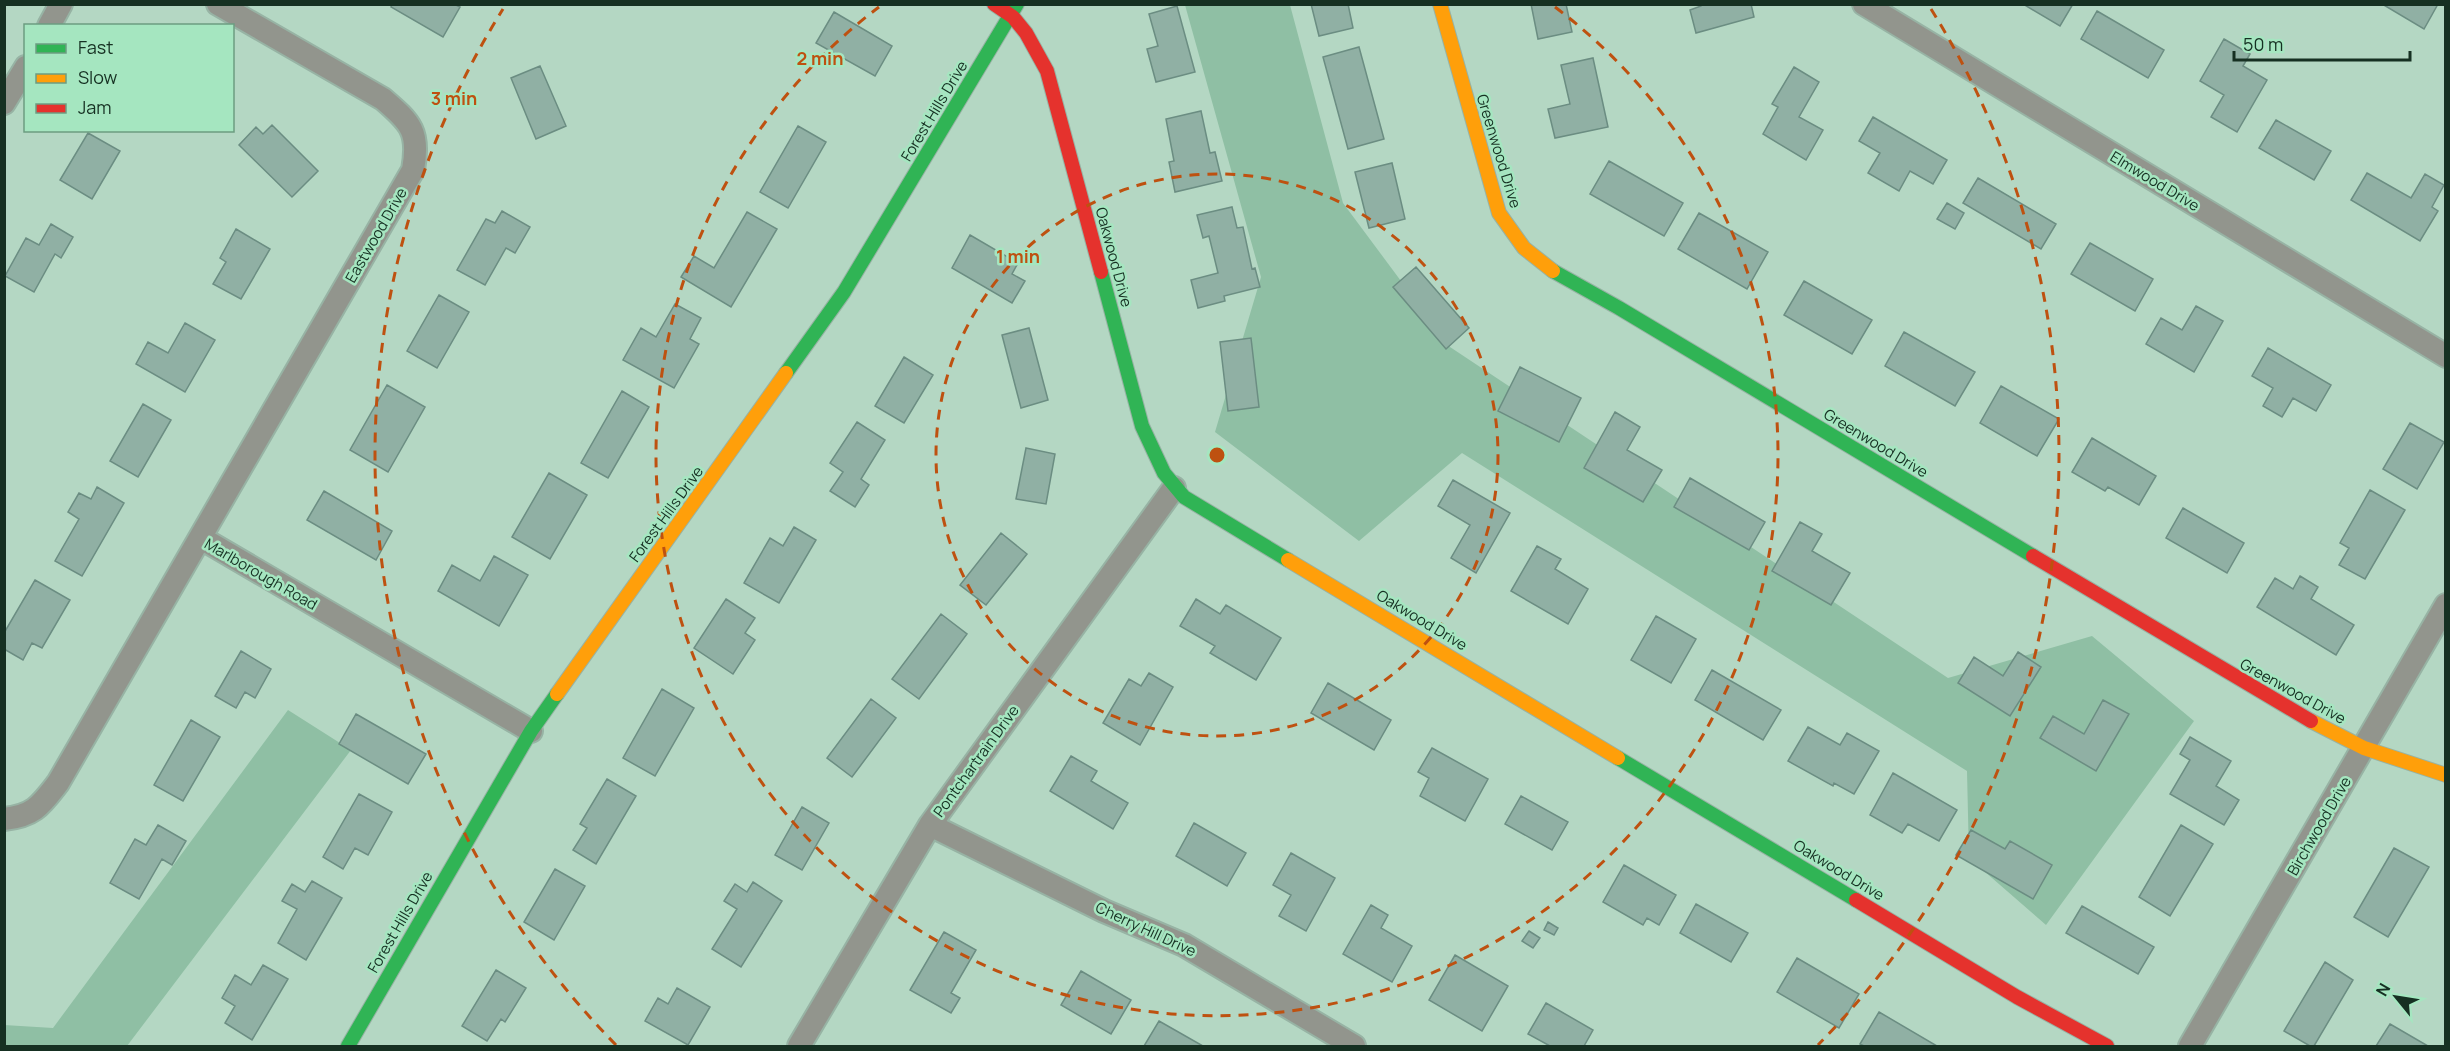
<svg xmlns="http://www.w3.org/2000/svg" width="2450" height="1051" font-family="Manrope,sans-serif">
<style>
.forest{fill:#8fbfa4}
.building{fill:#90b0a4;stroke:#6b8d82;stroke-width:1.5}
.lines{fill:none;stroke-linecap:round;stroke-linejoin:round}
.street-casing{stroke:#97b3a4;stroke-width:26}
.fast-casing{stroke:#97b3a4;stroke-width:16}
.slow-casing{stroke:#97b3a4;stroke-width:16}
.jam-casing{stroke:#97b3a4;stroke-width:16}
.street{stroke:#92958d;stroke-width:22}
.fast{stroke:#30b455;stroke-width:14}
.slow{stroke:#ff9f0a;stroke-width:14}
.jam{stroke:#e5322d;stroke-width:14}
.ring{fill:none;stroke:#be5110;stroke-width:3;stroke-dasharray:10 8}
.labels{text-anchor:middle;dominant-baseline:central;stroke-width:5;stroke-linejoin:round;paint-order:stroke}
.street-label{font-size:15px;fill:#163022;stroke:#a5e6c0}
.centre{fill:#be5110;stroke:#a5e6c0;stroke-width:3}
.ring-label{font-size:18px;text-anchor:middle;font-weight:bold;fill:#be5110;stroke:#a5e6c0;stroke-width:5;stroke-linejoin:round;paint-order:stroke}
</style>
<rect width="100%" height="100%" fill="#b4d7c3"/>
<path class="forest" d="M1185 5H1290L1343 203 1450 347 1948 678 2092 636 2194 721 2046 925 1969 858 1967 771 1462 453 1359 541 1215 432 1261 277Z
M288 710 351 750 127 1046H5L4 1025 53 1028Z"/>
<path class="building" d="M392 4H454L460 7 443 37 391 7Z
M1311 4H1348L1353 28 1319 36Z
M1531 4H1566L1572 32 1538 39Z
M1701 4H1751L1754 17 1696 33 1690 10 1701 6Z
M2023 4H2073L2060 26Z
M2382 4H2438L2424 29Z
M1177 6 1195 72 1156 82 1147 49 1158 46 1149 14Z
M2097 11 2164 50 2148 78 2081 39Z
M834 12 892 46 875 76 816 43Z
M2224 39 2250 54 2243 66 2267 80 2237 132 2211 117 2224 95 2200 81Z
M1359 47 1384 139 1348 149 1323 57Z
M1593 58 1608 127 1555 138 1548 109 1570 104 1561 65Z
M540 66 566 126 536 139 511 78Z
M1794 67 1819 82 1799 117 1823 130 1806 160 1763 134 1778 107 1772 104Z
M1201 111 1210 153 1215 152 1222 181 1175 192 1169 162 1174 161 1166 119Z
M1873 117 1947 160 1933 184 1910 171 1899 191 1868 173 1880 153 1859 141Z
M2276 120 2331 151 2314 180 2259 148Z
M272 125 318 171 292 197 239 145 256 127 263 134Z
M798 126 826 142 788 208 760 192Z
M88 133 120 151 92 199 60 180Z
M1609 161 1683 203 1664 236 1590 194Z
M1392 163 1405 219 1369 228 1355 172Z
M2367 173 2411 198 2425 174 2444 185 2432 207 2438 211 2420 241 2351 200Z
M1978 178 2056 224 2041 249 1963 203Z
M1947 203 1964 213 1955 229 1937 219Z
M1232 207 1237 228 1243 227 1252 269 1255 268 1260 287 1224 296 1225 301 1198 308 1191 280 1218 273 1209 236 1203 238 1197 215Z
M502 211 530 227 515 253 506 248 485 285 457 270 486 219 495 223Z
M747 212 777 229 731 307 681 277 694 256 714 268Z
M1699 213 1768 252 1747 289 1678 249Z
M51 224 73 237 61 258 55 254 34 292 5 276 26 238 39 245Z
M236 229 270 249 241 299 213 284 226 262 220 258Z
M970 235 1018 263 1012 274 1025 281 1012 303 952 268Z
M2090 243 2153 279 2135 311 2071 274Z
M1416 267 1469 328 1446 349 1393 287Z
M1804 281 1872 320 1852 354 1784 315Z
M439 295 469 312 437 368 407 351Z
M675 304 701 318 690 339 699 344 674 388 623 360 641 328 656 337Z
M2196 306 2223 321 2194 372 2146 344 2161 318 2182 330Z
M185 323 215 340 185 392 136 364 148 342 168 353Z
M1029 328 1048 400 1021 408 1002 335Z
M1904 332 1975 372 1955 406 1885 366Z
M1251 338 1259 407 1228 411 1220 342Z
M2268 348 2331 385 2316 411 2293 398 2282 417 2263 406 2273 388 2252 376Z
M904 357 933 375 904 423 875 406Z
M1520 367 1581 398 1559 442 1498 411Z
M387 385 425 407 388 472 350 450Z
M2001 386 2059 419 2037 456 1980 423Z
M622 391 649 407 608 478 581 463Z
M143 404 171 420 138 477 110 461Z
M1615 412 1640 427 1627 450 1662 470 1643 502 1584 468Z
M857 422 885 440 861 479 869 485 855 507 830 491 843 472 830 463Z
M2410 423 2444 442 2417 489 2383 469Z
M2092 438 2156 476 2139 505 2108 487 2105 491 2072 472Z
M1026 448 1055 454 1046 504 1016 499Z
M549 473 587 495 550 559 512 537Z
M1690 478 1765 522 1749 550 1674 507Z
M1453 480 1510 513 1476 573 1451 558 1470 525 1438 506Z
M97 487 124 503 82 576 55 561 79 519 68 512 79 493 91 499Z
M2370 490 2405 510 2365 579 2339 565 2349 548 2340 543Z
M324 491 392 531 376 560 307 520Z
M2183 508 2244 543 2227 573 2166 538Z
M1800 522 1822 534 1812 551 1850 573 1831 605 1772 571Z
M794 527 816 540 779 603 744 583 770 538 783 546Z
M1001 533 1027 554 986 605 960 585Z
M1537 546 1561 559 1555 569 1588 589 1568 624 1511 591Z
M494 556 528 575 499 626 438 591 452 565 480 581Z
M2300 576 2318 587 2311 599 2354 625 2336 655 2257 607 2275 578 2293 589Z
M35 580 70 600 42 648 32 643 23 660 4 649V633Z
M726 599 755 618 745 633 755 640 733 674 694 648Z
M1196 599 1220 614 1226 605 1281 638 1256 680 1210 653 1215 646 1180 626Z
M941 614 967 634 919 699 892 679Z
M1656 616 1696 639 1671 683 1631 660Z
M241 651 271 669 255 698 245 692 236 708 215 696Z
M2018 652 2041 667 2010 716 1958 683 1974 657 2003 676Z
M1712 670 1781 710 1763 740 1695 700Z
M1149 673 1173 687 1140 745 1103 723 1129 679 1141 686Z
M1328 683 1391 720 1374 750 1311 713Z
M662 689 694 708 655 776 623 758Z
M871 699 896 718 852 777 827 758Z
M2103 700 2129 714 2096 771 2040 738 2053 716 2084 734Z
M356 714 426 754 408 784 339 744Z
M191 720 220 737 183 801 154 785Z
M1808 727 1840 745 1847 733 1879 751 1854 794 1834 783 1833 786 1788 761Z
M2190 737 2231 761 2216 786 2239 800 2224 825 2170 794 2190 760 2180 754Z
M1432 748 1488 779 1465 821 1420 796 1429 778 1418 772Z
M1071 756 1097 771 1091 781 1128 803 1113 829 1050 791Z
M1893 773 1957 810 1939 841 1908 824 1902 833 1870 815Z
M607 779 636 796 596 864 573 850 587 828 580 824Z
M359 794 392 812 368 855 355 848 343 869 323 857Z
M1521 796 1568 822 1552 850 1505 824Z
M802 807 829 823 802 870 775 855Z
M1194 823 1246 853 1227 886 1176 856Z
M158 825 186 841 172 865 162 859 139 899 110 883 135 839 146 845Z
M2181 825 2213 844 2170 916 2139 897Z
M1971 830 2005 849 2010 841 2052 865 2033 899 1956 855Z
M2394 848 2429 867 2388 937 2354 917Z
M1291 853 1335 878 1306 931 1279 916 1291 895 1273 885Z
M1624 865 1676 895 1659 925 1647 918 1643 925 1603 902Z
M555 869 585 886 554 940 524 922Z
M312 881 342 898 306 960 278 943 297 909 282 901 292 884 305 892Z
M753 882 782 901 741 967 712 949 737 909 724 901 735 884 747 892Z
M1696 904 1748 933 1731 962 1680 933Z
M1371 905 1388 915 1381 928 1412 946 1392 982 1343 954Z
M2082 906 2154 947 2138 974 2066 933Z
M1548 922 1558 928 1554 935 1544 930Z
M1529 931 1540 938 1533 948 1522 941Z
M944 932 976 950 951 993 960 998 951 1013 910 990Z
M1455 955 1508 986 1482 1031 1429 1000Z
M1797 958 1859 994 1839 1028 1777 992Z
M2325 962 2353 980 2314 1046H2310L2284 1031Z
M263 965 288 979 252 1040 225 1023 235 1006 222 998 235 975 251 985Z
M496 970 526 988 505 1022 501 1019 487 1041 462 1026Z
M1081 971 1131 1000 1111 1034 1061 1005Z
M677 988 710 1007 688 1045 645 1021 658 998 668 1004Z
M1546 1003 1593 1030 1584 1046H1550L1528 1034Z
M1879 1012 1937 1046H1864L1860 1044Z
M1159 1021 1203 1046H1144Z
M2390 1024 2428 1046H2376Z"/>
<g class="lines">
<g class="street-casing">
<path id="street" d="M1864 4 2446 356
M49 26 61 4
M4 103 26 67
M201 538 531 731
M4 819C34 816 41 805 58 783L413 170C420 132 411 123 383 99L218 4
M930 825 1104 911 1184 945 1354 1046
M799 1046 930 825 1174 488
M2190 1046 2446 605"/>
</g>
<g class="fast-casing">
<path id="fast" d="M1553 271 1619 308 2033 556
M1101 272 1142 426 1164 473 1184 497 1288 560
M786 373 844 292 1017 4
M1618 758 1856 900
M348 1046 531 731 557 694"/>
</g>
<g class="slow-casing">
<path id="slow" d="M1440 4 1499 213 1524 248 1553 271
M1288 560 1618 758
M557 694 786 373
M2311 721 2364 748 2446 775"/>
</g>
<g class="jam-casing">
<path id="jam" d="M994 4 1013 17 1026 33 1047 71 1101 272
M2033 556 2311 721
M1856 900 2017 997 2107 1046"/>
</g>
<use href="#street" class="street"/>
<use href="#fast" class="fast"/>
<use href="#slow" class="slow"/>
<use href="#jam" class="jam"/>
</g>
<g class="ring">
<circle cx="1217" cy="455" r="281"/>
<path d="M1555 7A561 561 0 1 1 879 7"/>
<path d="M616 1045A842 842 0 0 1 503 9M1931 9A842 842 0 0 1 1818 1045"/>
</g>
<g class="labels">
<g class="street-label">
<text transform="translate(934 111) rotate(-59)">Forest Hills Drive</text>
<text transform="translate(1499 151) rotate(73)">Greenwood Drive</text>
<text transform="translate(2155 181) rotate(31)">Elmwood Drive</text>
<text transform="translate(376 235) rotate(-60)">Eastwood Drive</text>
<text transform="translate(1114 257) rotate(75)">Oakwood Drive</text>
<text transform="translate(1876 443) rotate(31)">Greenwood Drive</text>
<text transform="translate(666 514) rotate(-54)">Forest Hills Drive</text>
<text transform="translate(261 574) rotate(30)">Marlborough Road</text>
<text transform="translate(1422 620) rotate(31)">Oakwood Drive</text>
<text transform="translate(2293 691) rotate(29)">Greenwood Drive</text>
<text transform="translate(976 761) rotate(-54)">Pontchartrain Drive</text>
<text transform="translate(2319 826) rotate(-60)">Birchwood Drive</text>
<text transform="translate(1839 870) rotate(31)">Oakwood Drive</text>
<text transform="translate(400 922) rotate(-60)">Forest Hills Drive</text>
<text transform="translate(1146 929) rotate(25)">Cherry Hill Drive</text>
</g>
</g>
<circle cx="1217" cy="455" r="9" class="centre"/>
<g class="ring-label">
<text x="820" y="65">2 min</text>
<text x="454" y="105">3 min</text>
<text x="1018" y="263">1 min</text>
</g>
<rect width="2450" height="1051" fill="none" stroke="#163022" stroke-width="12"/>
<rect x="24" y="24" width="210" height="108" fill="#a5e6c0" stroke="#6c9d81" stroke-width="1.5"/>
<rect x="36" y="44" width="30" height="9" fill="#30b455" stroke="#6c9d81" stroke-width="1.5"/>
<text x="78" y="54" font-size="18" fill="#163022">Fast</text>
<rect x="36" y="74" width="30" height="9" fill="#ff9f0a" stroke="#6c9d81" stroke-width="1.5"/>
<text x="78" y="84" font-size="18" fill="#163022">Slow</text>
<rect x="36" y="104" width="30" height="9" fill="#e5322d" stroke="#6c9d81" stroke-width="1.5"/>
<text x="78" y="114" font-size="18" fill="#163022">Jam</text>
<g transform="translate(2396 997) rotate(300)" stroke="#a5e6c0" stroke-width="4.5" paint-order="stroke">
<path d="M0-4.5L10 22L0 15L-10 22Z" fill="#163022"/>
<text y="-9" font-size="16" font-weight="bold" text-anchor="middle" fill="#163022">N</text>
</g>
<path d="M2234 51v9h176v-9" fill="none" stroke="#163022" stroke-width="3"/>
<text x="2243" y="51" font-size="18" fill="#163022" stroke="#a5e6c0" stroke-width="4.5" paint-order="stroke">50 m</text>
</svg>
